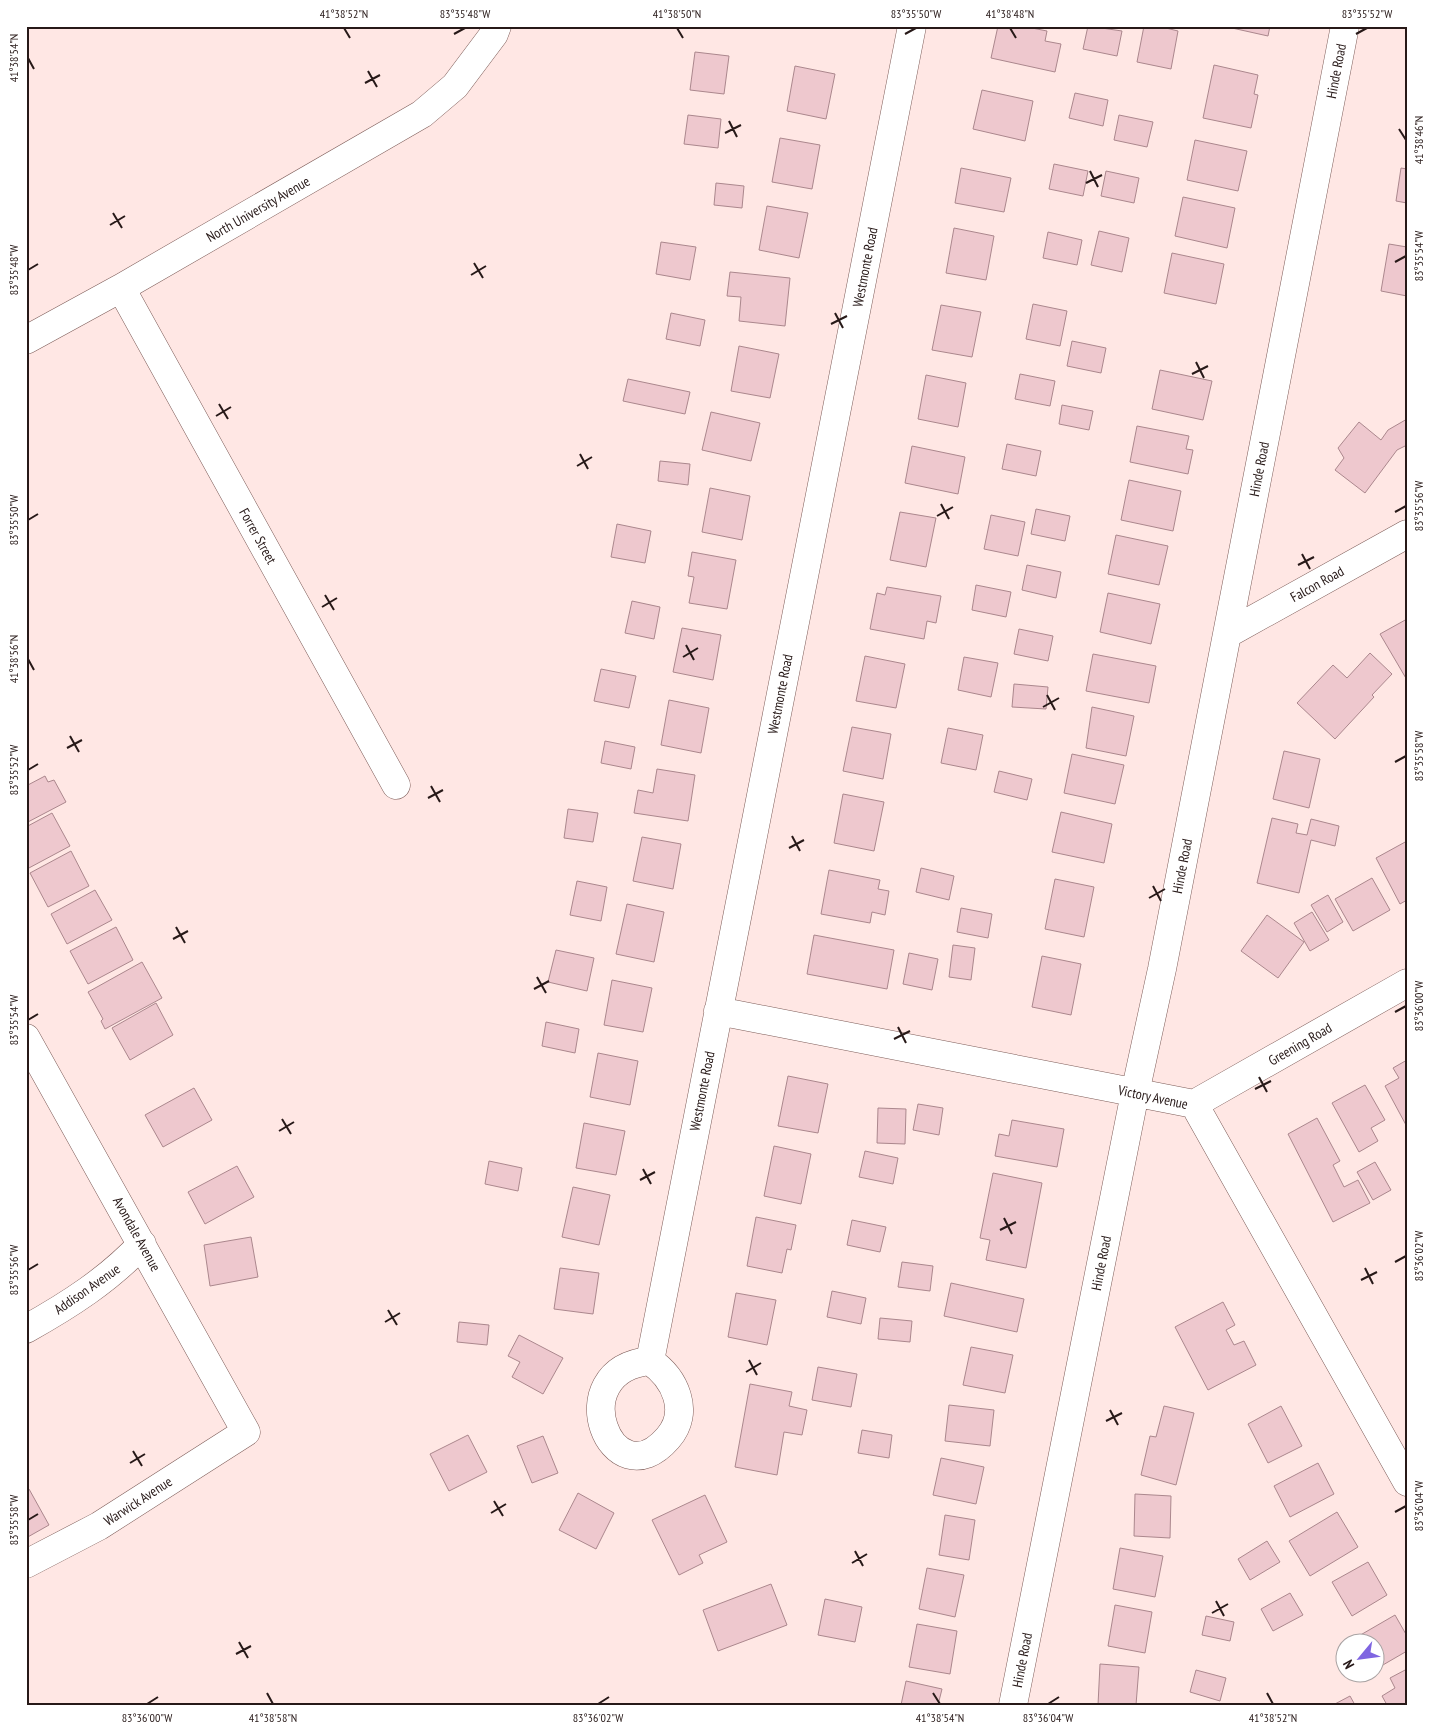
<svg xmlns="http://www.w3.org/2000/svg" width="1433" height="1731" font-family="'PT Sans Narrow',sans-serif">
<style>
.building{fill:#eec8ce;stroke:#ab878d}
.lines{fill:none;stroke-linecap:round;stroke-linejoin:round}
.minor-casing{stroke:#7d5c58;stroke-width:29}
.minor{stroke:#fff;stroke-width:28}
.ticks{fill:none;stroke:#271918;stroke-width:2}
.labels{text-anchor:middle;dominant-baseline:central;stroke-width:4;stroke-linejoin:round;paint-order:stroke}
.street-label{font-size:14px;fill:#271918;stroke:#fff}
.neatline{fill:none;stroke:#271918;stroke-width:2}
.ticks-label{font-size:12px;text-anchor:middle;fill:#271918}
</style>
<rect width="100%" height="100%" fill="#ffe7e4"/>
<path class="building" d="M998 26H1022L1047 31 1045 41 1061 44 1055 72 991 58Z
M1088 26 1122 31 1117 56 1083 49Z
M1144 26H1158L1178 31 1171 69 1137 62Z
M1223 26H1270L1268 36Z
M695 52 729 56 724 94 690 90Z
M1214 65 1258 75 1254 94 1258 95 1251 128 1203 118Z
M795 66 835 74 826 119 787 111Z
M982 90 1033 101 1025 141 973 129Z
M1075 93 1108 100 1103 126 1069 118Z
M688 115 721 119 718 148 684 144Z
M1119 115 1153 122 1147 147 1114 140Z
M780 138 820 145 812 189 772 182Z
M1195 140 1247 151 1238 191 1187 180Z
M1054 164 1088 171 1083 196 1049 189Z
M961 168 1011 178 1004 212 955 203Z
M1401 168 1407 169V203L1396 201Z
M1106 171 1139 178 1134 203 1101 196Z
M716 183 744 186 742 208 714 205Z
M1183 197 1235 208 1227 248 1175 236Z
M767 206 808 213 799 258 759 250Z
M954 228 994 236 986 280 946 273Z
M1099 231 1129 238 1122 272 1091 265Z
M1048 232 1082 240 1077 265 1043 258Z
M661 242 696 247 690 280 656 274Z
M1389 244 1407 247V296L1381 291Z
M1172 253 1224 264 1216 304 1164 293Z
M730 272 790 278 785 326 739 321 741 297 727 296Z
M1033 304 1067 311 1060 346 1026 339Z
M941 305 981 312 972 357 932 350Z
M671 313 705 320 700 346 666 339Z
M1072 341 1106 348 1101 373 1067 366Z
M739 346 779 354 770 398 731 391Z
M1160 370 1212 381 1203 420 1152 409Z
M1020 374 1055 381 1050 406 1015 399Z
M926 375 966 383 958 427 918 419Z
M628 379 690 392 685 414 623 401Z
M1062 405 1093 411 1089 430 1059 424Z
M711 412 760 423 751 461 702 450Z
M1407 419V445L1397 450 1365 493 1335 470 1344 458 1338 448 1359 422 1381 440 1388 430Z
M1137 426 1189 436 1186 449 1193 450 1188 474 1130 462Z
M1007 444 1041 451 1036 476 1002 469Z
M912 446 965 457 958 494 905 483Z
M660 461 690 464 688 485 658 481Z
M1129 480 1181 491 1173 531 1121 520Z
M710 488 750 496 742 540 702 532Z
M1036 509 1070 516 1065 541 1031 534Z
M900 512 936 518 926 567 890 560Z
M991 515 1025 522 1018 556 984 549Z
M617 524 651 531 645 563 611 557Z
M1116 535 1168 546 1159 585 1108 574Z
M692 552 736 560 727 609 689 603 694 577 688 576Z
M1027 565 1061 572 1056 598 1022 590Z
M976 585 1011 592 1006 617 972 610Z
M887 587 941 596 936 623 927 621 924 639 870 629 877 593 885 595Z
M1108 593 1160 604 1151 644 1100 632Z
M632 601 660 607 654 639 625 633Z
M1407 619V680L1380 634Z
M682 628 721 635 713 680 673 672Z
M1019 629 1053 636 1048 661 1014 654Z
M1370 653 1392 674 1372 695 1374 697 1335 739 1297 703 1333 665 1347 678Z
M1093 654 1156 666 1149 703 1086 691Z
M865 656 905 664 896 708 856 701Z
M964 657 998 663 991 697 958 690Z
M601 669 636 676 629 708 594 701Z
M1014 684 1048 687 1046 709 1012 707Z
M669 700 709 708 701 753 661 745Z
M1092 707 1134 716 1126 756 1086 748Z
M852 727 891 734 883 779 843 771Z
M948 728 983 735 976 770 941 763Z
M605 741 635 747 631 769 601 763Z
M1284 751 1320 759 1309 808 1273 799Z
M1072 754 1124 765 1115 804 1064 793Z
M657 769 695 775 688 821 634 813 638 790 653 793Z
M999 771 1032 779 1027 800 994 792Z
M45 776 48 782 54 780 66 802 26 823V786Z
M843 794 884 802 874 851 834 843Z
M568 809 598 813 593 842 564 838Z
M1061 812 1112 824 1104 863 1052 852Z
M52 813 70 846 27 869 26 827Z
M1272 818 1298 824 1296 833 1307 835 1311 819 1339 826 1335 846 1311 840 1299 893 1257 883Z
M642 837 681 844 673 889 633 881Z
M1407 841V900L1400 904 1376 858Z
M71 851 89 886 48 907 30 873Z
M921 868 954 876 949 900 916 892Z
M829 870 880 880 878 889 889 891 885 915 872 912 870 923 821 914Z
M1372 878 1390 910 1353 931 1335 899Z
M1055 879 1094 887 1084 937 1045 929Z
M577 881 607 887 601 921 570 915Z
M95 890 112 920 67 944 51 914Z
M1328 895 1343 922 1327 932 1311 905Z
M627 904 664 912 654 962 616 954Z
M961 908 992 914 988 938 957 932Z
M1312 912 1329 940 1310 951 1294 923Z
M1267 915 1304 942 1278 978 1241 951Z
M116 927 133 960 88 984 70 951Z
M814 935 894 950 887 989 807 974Z
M953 945 975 948 971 980 949 977Z
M556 950 594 958 587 991 548 982Z
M909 953 938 959 932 990 903 984Z
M1042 956 1081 964 1071 1015 1032 1007Z
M142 962 162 998 105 1029 101 1021 103 1019 88 992Z
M612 980 652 988 643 1032 604 1025Z
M156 1003 173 1035 130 1060 112 1028Z
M546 1022 579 1029 575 1053 542 1046Z
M598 1053 638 1061 630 1105 590 1097Z
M1407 1060V1125H1406L1385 1086 1399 1078 1393 1068Z
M788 1076 828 1084 818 1133 778 1126Z
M1365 1085 1385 1120 1371 1128 1378 1141 1359 1152 1332 1103Z
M194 1088 212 1120 163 1147 145 1115Z
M918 1104 943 1108 939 1135 913 1130Z
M878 1108 906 1109 905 1144 877 1143Z
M1317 1118 1340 1161 1333 1165 1344 1187 1358 1180 1370 1203 1333 1222 1288 1134Z
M1012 1120 1064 1129 1057 1167 995 1156 999 1134 1009 1136Z
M584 1123 625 1131 616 1175 576 1168Z
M774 1146 811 1154 801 1204 764 1196Z
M865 1151 898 1158 893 1184 859 1177Z
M489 1161 522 1168 518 1191 485 1184Z
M1375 1162 1391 1190 1373 1200 1357 1172Z
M237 1166 254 1197 205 1224 188 1192Z
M993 1173 1042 1183 1026 1268 986 1260 990 1240 980 1238Z
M573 1187 610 1195 599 1245 562 1237Z
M756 1217 796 1225 791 1250 787 1249 782 1273 747 1266Z
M852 1220 886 1227 880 1252 847 1245Z
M251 1237 258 1277 210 1286 204 1245Z
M902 1262 933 1266 930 1291 898 1287Z
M560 1268 599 1273 593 1314 554 1309Z
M951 1283 1024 1299 1017 1332 944 1316Z
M832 1291 866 1298 861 1324 827 1317Z
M736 1293 776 1300 767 1345 728 1337Z
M1223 1302 1235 1325 1226 1330 1234 1345 1244 1341 1256 1365 1208 1390 1175 1327Z
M880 1318 912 1321 910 1342 878 1339Z
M459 1322 489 1325 487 1345 457 1342Z
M519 1335 563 1358 543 1394 512 1377 520 1362 508 1356Z
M971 1347 1013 1355 1005 1393 963 1385Z
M818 1367 857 1374 851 1407 812 1400Z
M750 1384 792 1392 789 1406 807 1410 802 1435 784 1432 777 1475 735 1467Z
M949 1405 994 1410 990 1446 945 1441Z
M1164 1406 1194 1413 1176 1485 1141 1475 1150 1436 1156 1437Z
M1281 1406 1302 1446 1268 1463 1248 1424Z
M862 1430 892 1435 889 1458 858 1453Z
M468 1435 487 1472 449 1491 430 1454Z
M543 1436 558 1473 532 1483 517 1446Z
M941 1458 984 1467 976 1504 933 1495Z
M1318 1463 1334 1494 1290 1517 1274 1486Z
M29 1489 49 1525 26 1538V1491Z
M578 1493 614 1513 596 1549 559 1530Z
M1135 1494 1171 1496 1170 1538 1134 1536Z
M705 1495 727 1542 699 1555 703 1563 679 1575 652 1520Z
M1337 1512 1358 1547 1310 1576 1289 1541Z
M945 1515 975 1520 969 1560 939 1555Z
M1267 1541 1280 1562 1250 1580 1238 1559Z
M1120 1548 1163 1556 1155 1597 1113 1589Z
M1368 1562 1387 1595 1352 1616 1332 1582Z
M927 1568 964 1575 955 1617 919 1609Z
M771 1584 787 1625 718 1651 703 1610Z
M1290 1593 1303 1615 1273 1631 1261 1609Z
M825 1599 862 1607 855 1642 818 1635Z
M1115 1605 1152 1612 1145 1653 1108 1646Z
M1395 1615 1407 1636V1651L1376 1669V1644H1361L1357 1637Z
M1206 1616 1234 1622 1230 1641 1202 1635Z
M917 1624 957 1631 950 1674 909 1667Z
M1100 1664 1139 1667 1136 1705H1098Z
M1407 1669V1705H1387L1382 1696 1395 1688 1390 1678Z
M1196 1670 1226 1678 1220 1701 1190 1692Z
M906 1681 942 1689 938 1705H901Z
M1350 1696 1355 1705H1333Z"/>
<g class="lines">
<g class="minor-casing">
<path id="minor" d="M121 288 396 785
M26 340 121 288 422 114 455 86 494 34 497 26
M1227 634 1407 534
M718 1011 1194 1104 1407 1482
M26 1038 246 1432 99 1526 26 1564
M1194 1104 1407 983
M26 1329C69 1305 108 1280 142 1244
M650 1361 912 26
M650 1361C675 1378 691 1412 668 1438 612 1503 559 1370 650 1361Z
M1013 1705 1135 1093 1162 969 1345 26"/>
</g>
<use href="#minor" class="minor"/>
</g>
<path class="ticks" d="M344 28 350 38M677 28 683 38M1010 28 1016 38M454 34 465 28M905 34 916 28M1356 34 1367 28M28 58 34 69M368 71 377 87M365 83 380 75M729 121 737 137M1399 129 1406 140M725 133 741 125M1090 171 1098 187M1086 183 1102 175M113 213 122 228M110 225 125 216M1395 262 1406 256M474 263 483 278M28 270 38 264M471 275 486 266M835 313 843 328M831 324 847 316M1196 362 1204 378M1192 374 1208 366M219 404 228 419M216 416 231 407M580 454 588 469M577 466 592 457M941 504 949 519M1395 512 1406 506M937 516 953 507M28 520 38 514M1302 554 1310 569M1298 565 1314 557M325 595 334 610M322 607 337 598M686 645 694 660M683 657 698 648M28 659 34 670M1047 695 1055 710M1043 707 1059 698M70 736 79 752M67 748 82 740M1395 762 1406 756M28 770 38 764M431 786 440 802M428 798 443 790M792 836 800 851M789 848 804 840M1153 886 1161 901M1149 898 1165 889M176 927 185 943M173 939 188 931M537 977 546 993M534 989 549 981M1395 1012 1406 1006M28 1020 38 1014M898 1027 906 1043M894 1039 910 1031M1259 1077 1267 1092M1255 1089 1271 1081M282 1119 291 1134M279 1131 294 1122M643 1169 651 1184M640 1180 655 1172M1004 1218 1012 1234M1000 1230 1016 1222M1395 1262 1406 1256M1365 1268 1373 1284M28 1270 38 1264M1361 1280 1377 1272M388 1310 397 1325M385 1322 400 1313M749 1360 757 1375M746 1372 761 1363M1110 1410 1118 1425M1106 1421 1122 1413M133 1451 142 1466M130 1463 145 1454M494 1501 503 1516M1395 1512 1406 1506M491 1513 506 1504M28 1520 38 1514M855 1551 863 1566M852 1563 867 1554M1216 1601 1224 1616M1212 1613 1228 1604M239 1642 248 1658M236 1654 251 1646M267 1693 273 1704M933 1693 940 1704M1267 1693 1273 1704M147 1704 158 1697M598 1704 609 1697M1048 1704 1059 1697"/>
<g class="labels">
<g class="street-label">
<text transform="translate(1336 71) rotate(-79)">Hinde Road</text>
<text transform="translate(258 209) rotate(-30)">North University Avenue</text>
<text transform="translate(865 267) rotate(-79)">Westmonte Road</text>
<text transform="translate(1259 469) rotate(-79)">Hinde Road</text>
<text transform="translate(258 536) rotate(61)">Forrer Street</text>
<text transform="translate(1317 584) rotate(-29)">Falcon Road</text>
<text transform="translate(780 694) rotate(-79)">Westmonte Road</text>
<text transform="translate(1182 866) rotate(-79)">Hinde Road</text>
<text transform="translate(1300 1044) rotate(-30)">Greening Road</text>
<text transform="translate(702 1091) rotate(-79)">Westmonte Road</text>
<text transform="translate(1153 1097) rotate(12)">Victory Avenue</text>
<text transform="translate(137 1234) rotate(61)">Avondale Avenue</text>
<text transform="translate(1101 1263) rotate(-79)">Hinde Road</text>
<text transform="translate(87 1289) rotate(-35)">Addison Avenue</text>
<text transform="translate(138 1501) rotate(-33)">Warwick Avenue</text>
<text transform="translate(1022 1660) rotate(-79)">Hinde Road</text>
</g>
</g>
<rect width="1433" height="1731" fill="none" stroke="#ffffff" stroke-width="55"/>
<g transform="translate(1360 1658) rotate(241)"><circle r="24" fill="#ffffff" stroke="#a9a3a3"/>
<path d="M0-4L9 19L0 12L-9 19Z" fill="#7f65e1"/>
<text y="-8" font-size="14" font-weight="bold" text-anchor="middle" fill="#271918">N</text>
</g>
<rect x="28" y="28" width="1378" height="1676" class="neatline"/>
<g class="ticks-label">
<text x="344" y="18">41°38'52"N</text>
<text x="465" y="18">83°35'48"W</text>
<text x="677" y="18">41°38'50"N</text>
<text x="916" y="18">83°35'50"W</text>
<text x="1010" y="18">41°38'48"N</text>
<text x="1367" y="18">83°35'52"W</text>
<text transform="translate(14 58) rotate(-90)" y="4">41°38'54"N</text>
<text transform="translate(1419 140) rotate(-90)" y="4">41°38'46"N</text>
<text transform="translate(1419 256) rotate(-90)" y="4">83°35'54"W</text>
<text transform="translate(14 270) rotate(-90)" y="4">83°35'48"W</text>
<text transform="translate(1419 506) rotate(-90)" y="4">83°35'56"W</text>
<text transform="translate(14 520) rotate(-90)" y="4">83°35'50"W</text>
<text transform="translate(14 659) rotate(-90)" y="4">41°38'56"N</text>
<text transform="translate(1419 756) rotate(-90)" y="4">83°35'58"W</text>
<text transform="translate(14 770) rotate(-90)" y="4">83°35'52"W</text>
<text transform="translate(1419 1006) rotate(-90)" y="4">83°36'00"W</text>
<text transform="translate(14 1020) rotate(-90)" y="4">83°35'54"W</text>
<text transform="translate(1419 1256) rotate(-90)" y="4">83°36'02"W</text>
<text transform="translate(14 1270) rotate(-90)" y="4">83°35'56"W</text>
<text transform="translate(1419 1506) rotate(-90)" y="4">83°36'04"W</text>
<text transform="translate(14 1520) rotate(-90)" y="4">83°35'58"W</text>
<text x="147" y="1722">83°36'00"W</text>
<text x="273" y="1722">41°38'58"N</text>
<text x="598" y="1722">83°36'02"W</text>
<text x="940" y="1722">41°38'54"N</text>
<text x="1048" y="1722">83°36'04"W</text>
<text x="1273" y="1722">41°38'52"N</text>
</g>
</svg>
